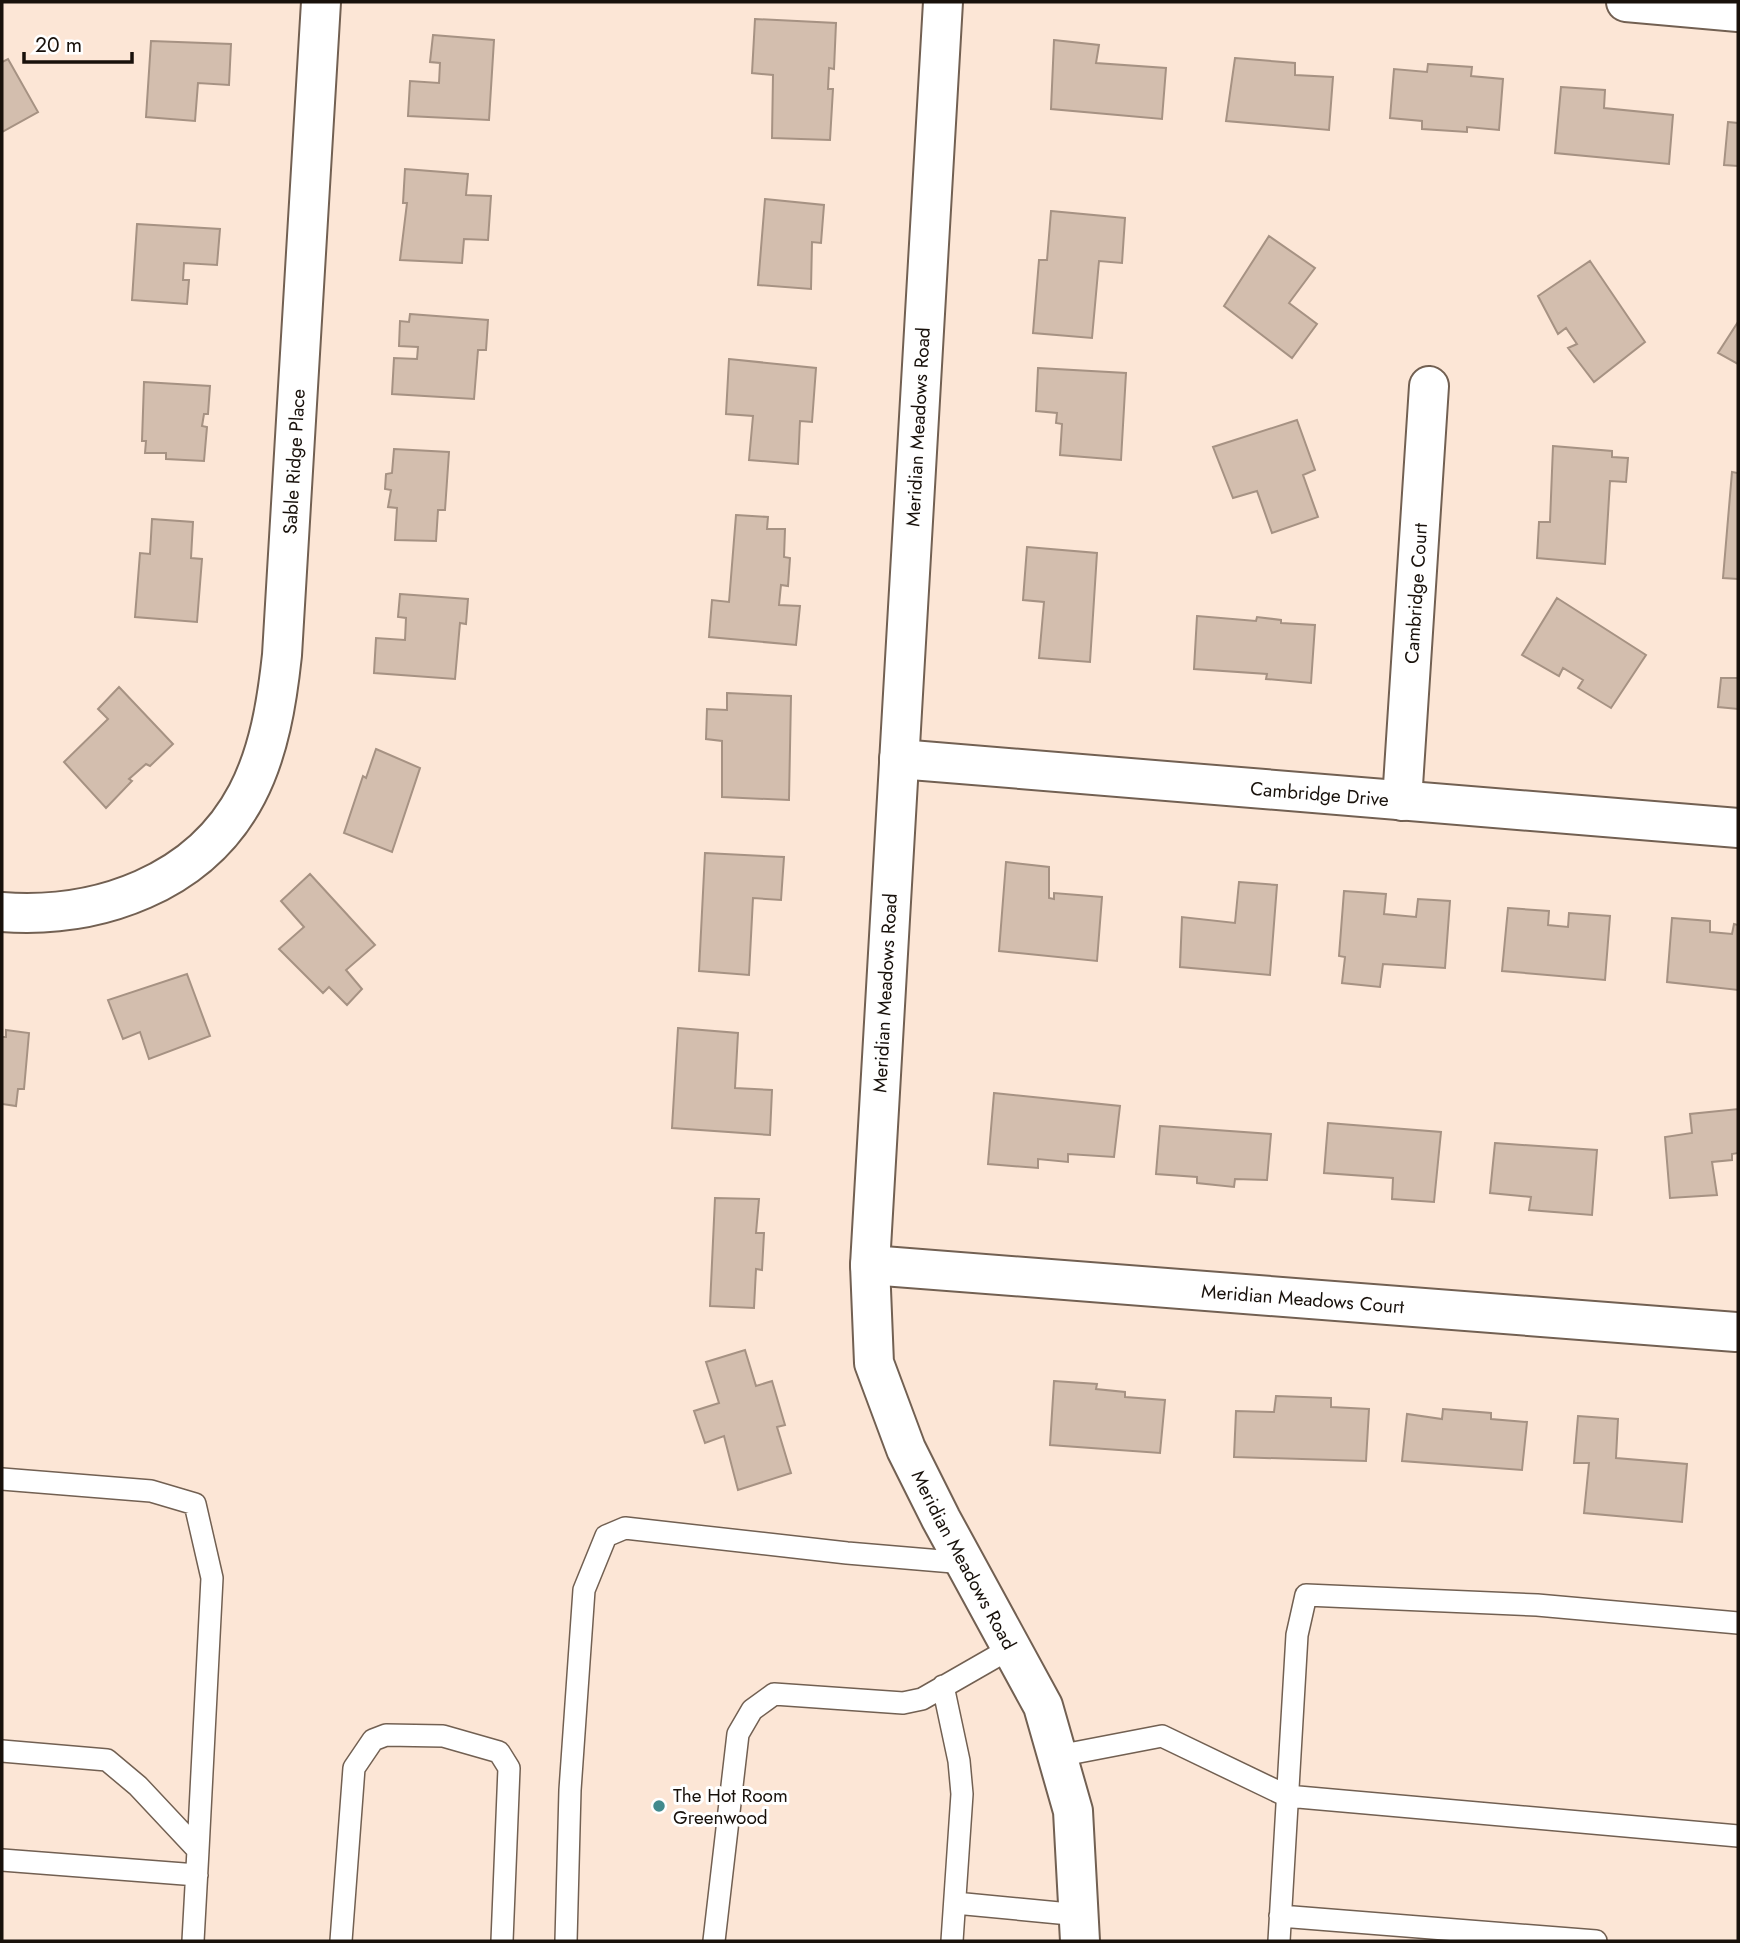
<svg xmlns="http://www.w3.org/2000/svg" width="1740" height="1943" font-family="Jost,sans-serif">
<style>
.building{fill:#d3beae;stroke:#a69283;stroke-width:2}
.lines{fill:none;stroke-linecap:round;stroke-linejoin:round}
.lane-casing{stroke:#726052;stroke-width:24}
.street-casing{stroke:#726052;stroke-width:42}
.lane{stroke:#fff;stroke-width:21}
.street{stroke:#fff;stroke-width:38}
.poi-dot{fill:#428a8d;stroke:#fff;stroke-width:2.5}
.labels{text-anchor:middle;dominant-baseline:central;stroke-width:6;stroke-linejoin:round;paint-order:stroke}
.street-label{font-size:19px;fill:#18110b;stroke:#fff}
.poi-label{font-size:19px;fill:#18110b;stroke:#fff;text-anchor:start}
</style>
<rect width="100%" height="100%" fill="#fce6d6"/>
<path class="building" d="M755 19 836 23 834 69 829 68 828 89H833L830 140 772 138 773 75 752 73Z
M433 35 494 40 489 120 408 116 410 81 439 83 440 63 430 62Z
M1054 40 1099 45 1096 63 1166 68 1162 119 1051 109Z
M151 41 231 44 229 85 198 83 195 121 146 117Z
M1235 58 1295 63V75L1333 77 1329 130 1226 121Z
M8 59 38 112 2 132V62Z
M1428 64 1472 67 1471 76 1503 79 1499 130 1467 127V132L1422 129V121L1390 118 1394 69 1427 72Z
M1561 87 1605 90 1604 108 1673 115 1669 164 1555 153Z
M1728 122 1738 123V166L1724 165Z
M405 169 468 174 466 195 491 196 488 240 464 239 462 263 400 260 407 203H403Z
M765 199 824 205 821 243 812 242 811 289 758 285Z
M1051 211 1125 218 1122 263 1099 261 1092 338 1033 333 1039 260H1047Z
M137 224 220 229 217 265 184 263 183 280H189L187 304 132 300Z
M1269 236 1315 268 1289 303 1317 324 1292 358 1224 306Z
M1590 261 1645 342 1594 382 1568 348 1577 344 1566 328 1558 334 1538 296Z
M410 314 488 320 486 350H478L474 399 392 394 394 358 417 359 418 347 399 346 400 321 409 322Z
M1738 322V364L1718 353Z
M729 359 816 368 812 422 800 421 798 464 749 460 753 416 726 414Z
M1038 368 1126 373 1121 460 1060 455 1062 424 1056 423 1057 413 1036 411Z
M144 382 210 386 208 414H204L202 426 207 427 204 461 166 459V453H145L146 441H142Z
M1297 420 1315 470 1303 475 1318 517 1272 533 1257 491 1233 498 1213 447Z
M1553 446 1612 451V457L1628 458 1626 482 1610 481 1605 564 1537 558 1539 522H1550Z
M394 449 449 452 445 510H438L436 541 395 540 397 508 388 507 391 490 385 489 386 474 392 473Z
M1732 472 1738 473V579L1723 578Z
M736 515 768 517 767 529H785L784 557 790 558 788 586 781 585 779 605 800 606 796 645 709 637 712 600 729 602Z
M152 519 193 522 191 558 202 559 197 622 135 617 140 553 150 554Z
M1027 547 1097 553 1090 662 1039 658 1044 602 1023 600Z
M400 594 468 599 466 624 460 623 455 679 374 673 376 638 405 640 406 618 398 617Z
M1557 598 1646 655 1611 708 1578 688 1583 680 1563 668 1559 676 1522 655Z
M1197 616 1256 621 1257 617 1281 620V623L1315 625 1311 683 1266 679 1267 674 1194 669Z
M1721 678H1738V709L1718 707Z
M119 687 173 744 150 766 146 764 129 779 132 781 106 808 64 762 108 719 98 709Z
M727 693 791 696 789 800 722 797V741L706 739 707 709 727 710Z
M376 749 420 768 392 852 344 833 363 776 366 778Z
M705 853 784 857 781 900 753 898 749 975 699 971Z
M1006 862 1049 867V898L1054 899V893L1102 897 1097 961 999 951Z
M310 874 375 945 346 970 362 989 347 1005 329 987 323 993 279 949 304 927 281 901Z
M1239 882 1277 885 1270 975 1180 967 1182 917 1235 923Z
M1344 891 1386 894 1384 914 1416 917 1418 899 1450 901 1445 968 1383 964 1380 987 1342 983 1345 957 1339 956Z
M1508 908 1549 911 1548 925 1568 927 1569 913 1610 916 1605 980 1502 971Z
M1672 918 1710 921V932L1732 934 1734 924 1738 925V990L1667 982Z
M187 974 210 1036 149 1059 140 1032 123 1039 108 1000Z
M678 1028 738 1033 735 1088 772 1090 770 1135 672 1128Z
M6 1030 29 1033 24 1089H18L16 1106 2 1104V1037H6Z
M994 1093 1120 1106 1114 1157 1068 1154V1162L1038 1159V1168L988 1164Z
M1738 1109V1153L1732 1154V1160L1712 1162 1717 1195 1670 1198 1665 1137 1692 1133 1690 1114Z
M1328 1123 1441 1132 1434 1202 1392 1199 1393 1178 1324 1173Z
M1160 1126 1271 1134 1267 1180 1235 1179 1234 1187 1197 1183V1177L1156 1174Z
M1495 1143 1597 1150 1592 1215 1529 1210 1531 1197 1490 1193Z
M715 1198 759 1199 756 1233H764L762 1270 756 1269 754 1308 710 1306Z
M745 1350 756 1386 772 1381 785 1425 777 1427 791 1473 738 1490 724 1436 705 1443 694 1411 719 1403 706 1362Z
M1054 1381 1097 1384 1096 1389 1125 1392V1397L1165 1400 1160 1453 1050 1445Z
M1276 1396 1331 1398V1407L1369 1409 1366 1461 1234 1457 1236 1411 1274 1412Z
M1443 1409 1491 1413V1419L1527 1422 1522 1470 1402 1461 1407 1414 1442 1419Z
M1578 1416 1618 1419 1616 1458 1687 1464 1682 1522 1584 1513 1589 1463H1574Z"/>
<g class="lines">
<g class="lane-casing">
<path id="lane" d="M2 1479 151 1491 195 1504 212 1578 198 1850
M943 1686 959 1761 962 1794 952 1941
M2 1751 107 1760 138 1786 198 1850 193 1941
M1058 1756 1162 1736 1287 1796 1738 1836
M2 1860 197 1875
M955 1903 1080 1915
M1280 1916 1596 1941
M341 1941 354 1768 373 1740 386 1735 443 1736 499 1752 509 1768 502 1941
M566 1941 570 1790 584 1590 606 1536 625 1528 847 1553 965 1563
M714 1941 738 1734 752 1710 774 1694 903 1703 922 1699 1011 1648
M1279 1941 1297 1635 1306 1595 1537 1605 1738 1623"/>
</g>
<g class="street-casing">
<g id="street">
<path id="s1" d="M943 2 870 1265 874 1363 906 1449 941 1519 1043 1706 1073 1811 1080 1941"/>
<path d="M1626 2 1738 12"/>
<path id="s2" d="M899 759 1738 828"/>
<path id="s3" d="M1402 801 1429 386"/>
<path id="s4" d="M2 912C98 919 200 884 247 794 269 752 277 702 282 655L321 2"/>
<path id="s5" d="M870 1265 1736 1332"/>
</g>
</g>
<use href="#lane" class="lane"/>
<use href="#street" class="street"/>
</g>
<circle class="poi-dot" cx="659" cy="1806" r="7"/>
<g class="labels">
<g class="street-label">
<text transform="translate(918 427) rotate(-87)">Meridian Meadows Road</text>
<text stroke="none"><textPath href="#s4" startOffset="626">Sable Ridge Place</textPath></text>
<text stroke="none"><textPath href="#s3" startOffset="208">Cambridge Court</textPath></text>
<text stroke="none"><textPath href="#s2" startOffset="422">Cambridge Drive</textPath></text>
<text transform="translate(885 993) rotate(-87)">Meridian Meadows Road</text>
<text stroke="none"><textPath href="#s5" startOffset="434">Meridian Meadows Court</textPath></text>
<text stroke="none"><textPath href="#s1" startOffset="1580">Meridian Meadows Road</textPath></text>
</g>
<g class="poi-label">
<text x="673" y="1795">The Hot Room<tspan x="673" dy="22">Greenwood</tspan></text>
</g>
</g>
<rect width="1740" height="1943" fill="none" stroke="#18110b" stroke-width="7"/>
<path d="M24 52v10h108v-10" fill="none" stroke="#18110b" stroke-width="3.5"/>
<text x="35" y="52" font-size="21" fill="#18110b" stroke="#ffffff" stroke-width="5" paint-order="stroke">20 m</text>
</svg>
